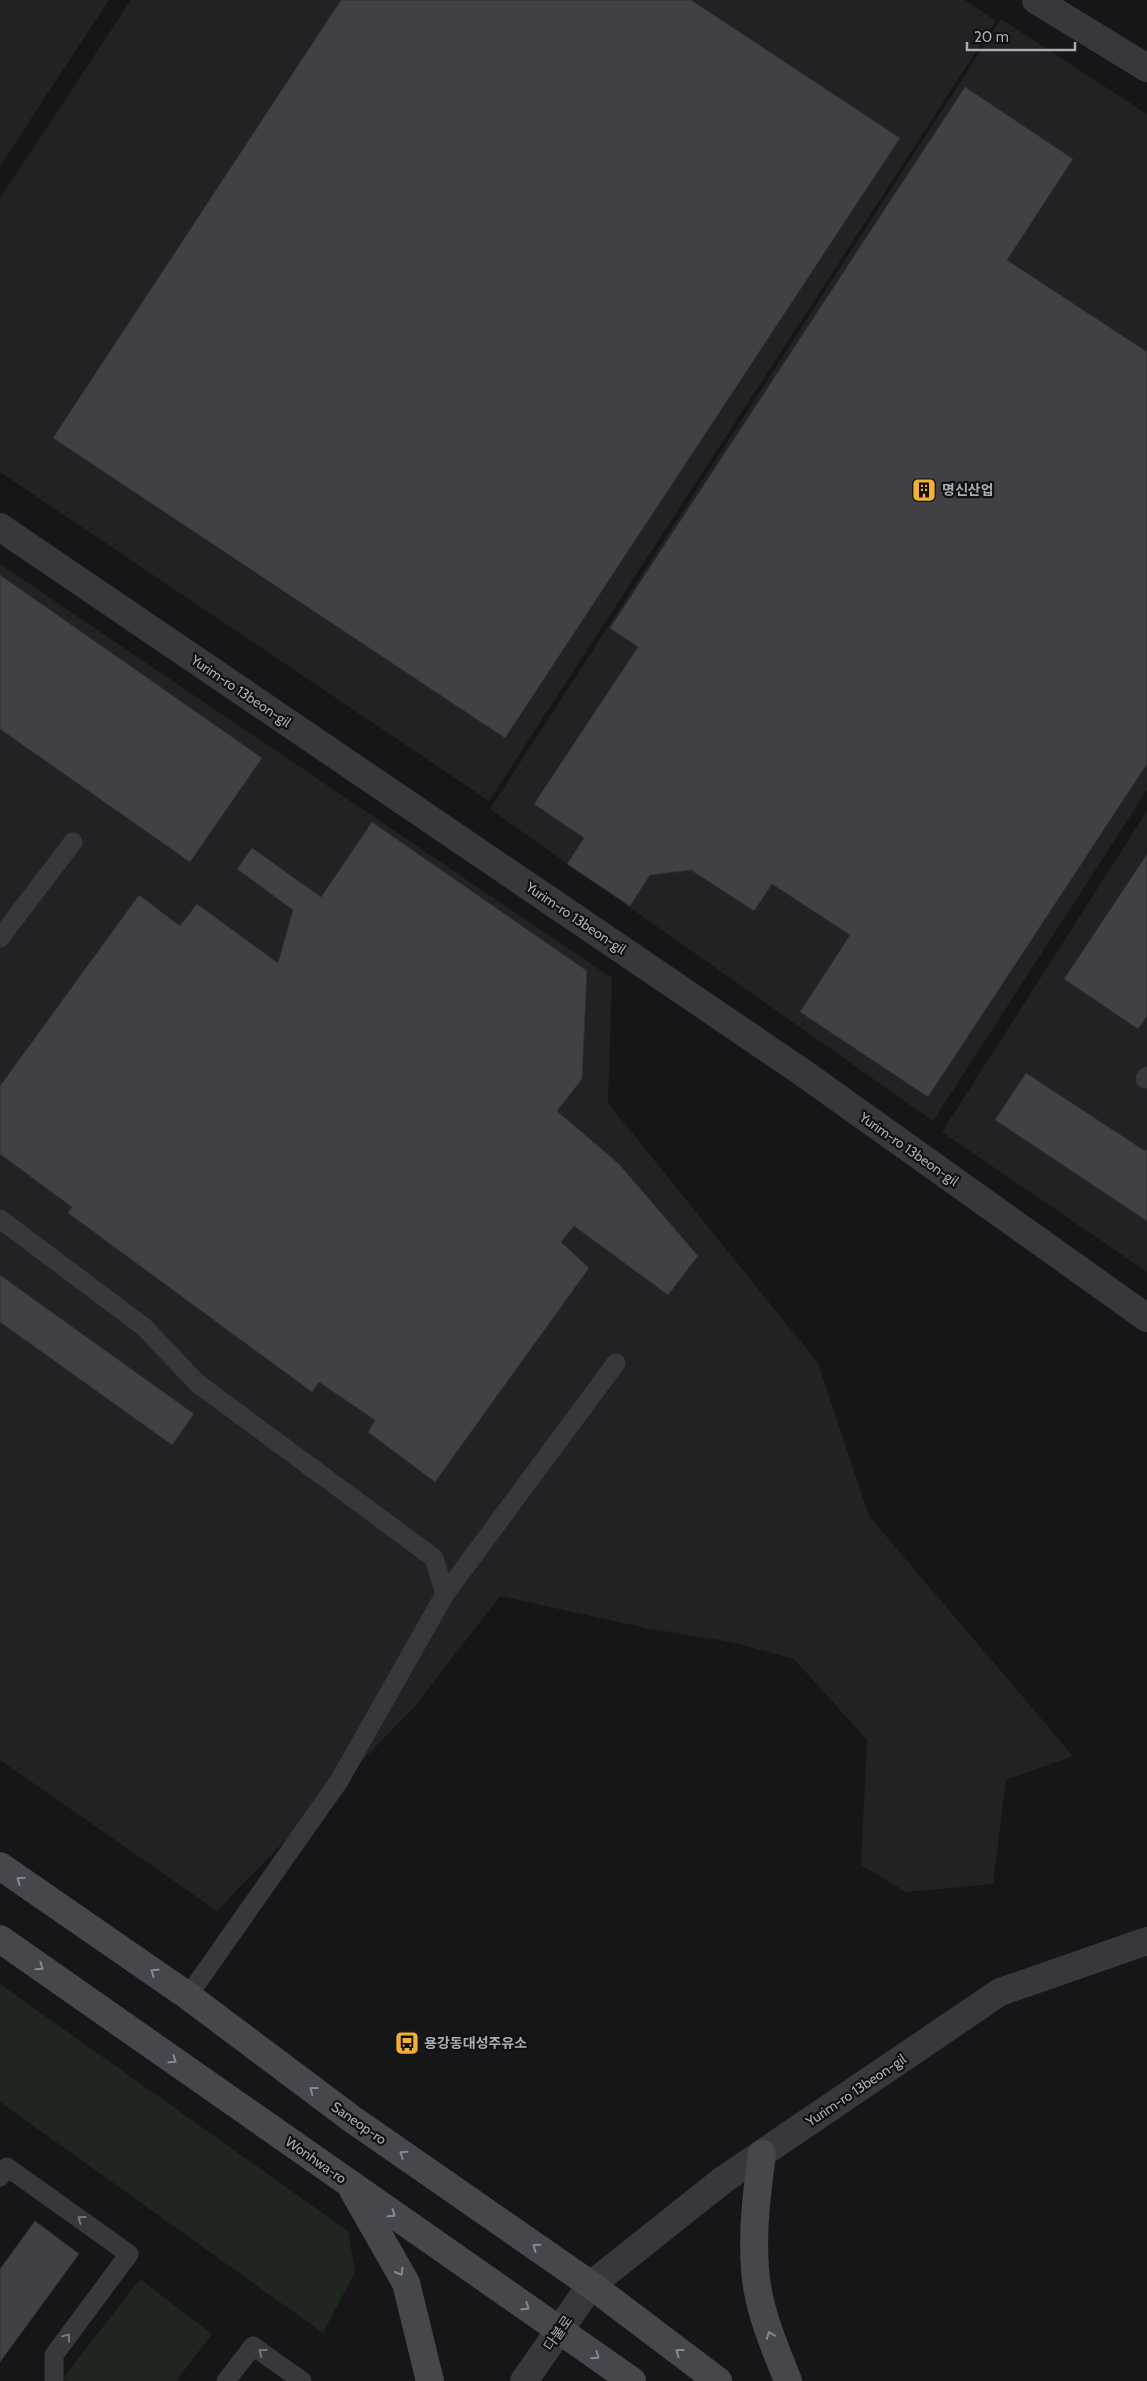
<svg xmlns="http://www.w3.org/2000/svg" width="1147" height="2381" font-family="Cabin,'Noto Sans KR',sans-serif">
<style>
.built{fill:#222225}
.green{fill:#1e261f}
.building{fill:#404145;stroke:#303034}
.lines{fill:none;stroke-linecap:round;stroke-linejoin:round}
.lane{stroke:#37383d;stroke-width:19}
.street{stroke:#37383d;stroke-width:28}
.secondary{stroke:#45474d;stroke-width:28}
.oneway{stroke:#858993}
.oneway2{stroke:#757881}
.labels{text-anchor:middle;dominant-baseline:central;stroke-width:4.5;stroke-linejoin:round;paint-order:stroke}
.poi-label{font-size:14px;font-weight:bold;fill:#a8adb8;stroke:#111113;text-anchor:start}
.street-label{font-size:14px;fill:#a8adb8;stroke:#111113}
</style>
<rect width="100%" height="100%" fill="#161618"/>
<path class="built" d="M0 0H109L0 166Z
M131 0H965L996 21 489 801 0 472V198Z
M1001 19 1147 114V790L933 1121 490 809Z
M0 564 612 978 608 1103 818 1363 869 1516 1073 1756 1006 1780 993 1884 906 1892 861 1865 867 1740 794 1659 731 1642 645 1628 500 1596 415 1706 217 1911 0 1760Z
M1147 811V1272L942 1132Z"/>
<path class="green" d="M0 1984 348 2231 355 2272 323 2333 0 2102Z
M140 2279 212 2334 176 2381H67L63 2378Z"/>
<path class="building" d="M341 0H691L900 138 505 738 53 438Z
M965 87 1073 159 1007 260 1147 352V764L928 1097 800 1012 850 935 772 884 754 911 691 870 650 875 630 906 567 864 584 838 534 804 638 647 610 628Z
M0 575 262 758 190 862 0 729Z
M372 822 587 971 582 1079 557 1111 619 1164 698 1256 668 1295 574 1226 561 1242 589 1268 435 1482 368 1432 375 1420 319 1382 312 1392 68 1213 72 1207 0 1154V1086L139 895 180 926 197 904 278 963 293 910 237 869 252 848 321 897Z
M1147 854V1016L1138 1029 1064 979Z
M1026 1073 1145 1151 1147 1149V1221L995 1120Z
M0 1275 194 1414 172 1445 0 1322Z
M35 2221 79 2254 0 2362V2269Z"/>
<g class="lines">
<path class="lane" d="M0 938 73 842
M1145 1079 1147 1076
M0 1219 144 1327 197 1383 434 1558 445 1594 339 1781 188 1996
M445 1594 616 1363
M0 2177 7 2167 129 2254 54 2355V2381
M226 2381 253 2346 302 2381"/>
<path class="street" d="M1036 0 1147 68
M0 527 799 1070 1147 1318
M524 2381 591 2285 723 2180 1000 1992 1147 1941"/>
<path class="secondary" d="M0 1866 188 1996 352 2119 591 2285 718 2381
M0 1939 632 2381
M762 2154C757 2192 752 2229 755 2268 757 2307 774 2345 788 2381
M353 2190 406 2283 430 2381"/>
</g>
<defs><path id="oneway-chevron" d="M-2-3.5L2.5 0L-2 3.5" fill="none" stroke-width="1.6" stroke-linecap="round" stroke-linejoin="round" transform="scale(1.25)"/></defs>
<g class="oneway">
<use href="#oneway-chevron" transform="translate(20 1880) rotate(-145)"/>
<use href="#oneway-chevron" transform="translate(40 1967) rotate(35)"/>
<use href="#oneway-chevron" transform="translate(154 1972) rotate(-145)"/>
<use href="#oneway-chevron" transform="translate(173 2060) rotate(35)"/>
<use href="#oneway-chevron" transform="translate(313 2090) rotate(-143)"/>
<use href="#oneway-chevron" transform="translate(403 2154) rotate(-145)"/>
<use href="#oneway-chevron" transform="translate(392 2214) rotate(35)"/>
<use href="#oneway-chevron" transform="translate(536 2247) rotate(-145)"/>
<use href="#oneway-chevron" transform="translate(400 2272) rotate(60)"/>
<use href="#oneway-chevron" transform="translate(526 2307) rotate(35)"/>
<use href="#oneway-chevron" transform="translate(770 2335) rotate(-111)"/>
<use href="#oneway-chevron" transform="translate(679 2352) rotate(-143)"/>
<use href="#oneway-chevron" transform="translate(596 2356) rotate(35)"/>
</g>
<g class="oneway2">
<use href="#oneway-chevron" transform="translate(81 2219) rotate(-144)"/>
<use href="#oneway-chevron" transform="translate(67 2337) rotate(-53)"/>
<use href="#oneway-chevron" transform="translate(262 2352) rotate(-144)"/>
</g>
<defs>
<g id="building-square" transform="scale(1.25)"><rect x="-9" y="-9" width="18" height="18" rx="4" fill="#f2b134" stroke="#111113"/><path d="M-4-6H4V6H1V3H-1V6H-4ZM-2.5-4.3h1.7v1.8h-1.7ZM.8-4.3h1.7v1.8H.8ZM-2.5-1h1.7V.8h-1.7ZM.8-1h1.7V.8H.8Z" fill="#111"/></g>
<g id="bus-square" transform="scale(1.25)"><rect x="-9" y="-9" width="18" height="18" rx="4" fill="#f2b134" stroke="#111113"/><path d="M-5-6H5V4H4V6H2V4H-2V6H-4V4H-5ZM-3.5-4V0h7V-4ZM-3.5 1.2v1.5H-2V1.2ZM2 1.2v1.5H3.5V1.2Z" fill="#111"/></g>
</defs>
<g fill-rule="evenodd">
<use href="#building-square" x="924" y="490"/>
<use href="#bus-square" x="407" y="2043"/>
</g>
<g class="labels">
<g class="poi-label">
<text x="942" y="490">명신산업</text>
<text x="424" y="2043">용강동대성주유소</text>
</g>
<g class="street-label">
<text transform="translate(241 691) rotate(34)">Yurim-ro 13beon-gil</text>
<text transform="translate(576 918) rotate(34)">Yurim-ro 13beon-gil</text>
<text transform="translate(909 1149) rotate(35)">Yurim-ro 13beon-gil</text>
<text transform="translate(856 2090) rotate(-34)">Yurim-ro 13beon-gil</text>
<text transform="translate(359 2123) rotate(35)">Saneop-ro</text>
<text transform="translate(316 2160) rotate(35)">Wonhwa-ro</text>
<text transform="translate(558 2333) rotate(-55)">다불로</text>
</g>
</g>
<path d="M967 42v8h108v-8" fill="none" stroke="#a8adb8" stroke-width="2.5"/>
<text x="974" y="42" font-size="15" fill="#a8adb8" stroke="#111113" stroke-width="4" paint-order="stroke">20 m</text>
</svg>
